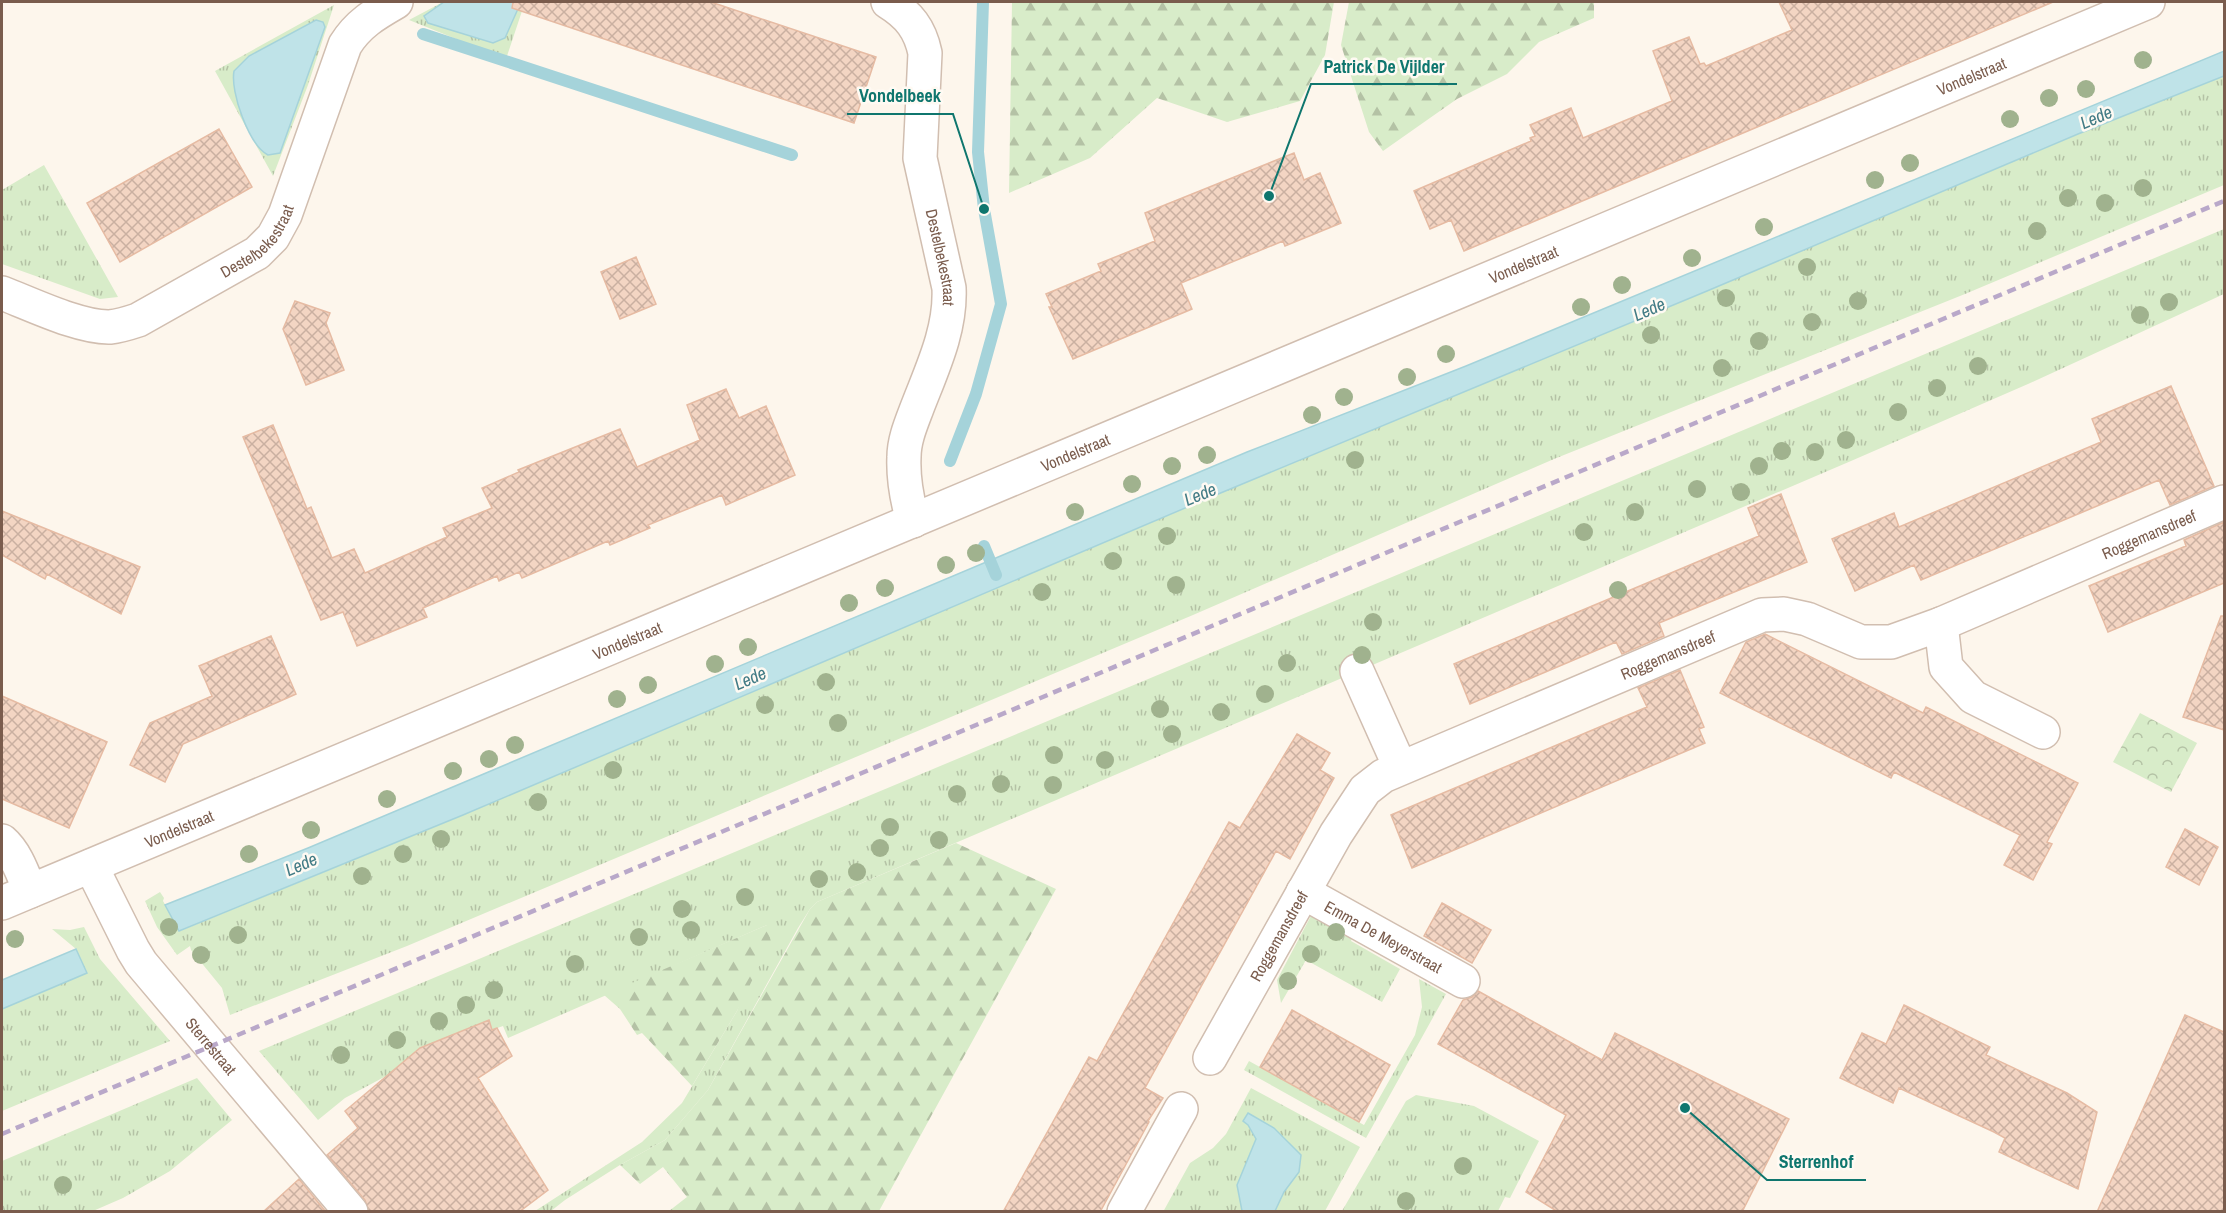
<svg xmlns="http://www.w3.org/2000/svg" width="2226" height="1213" font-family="'Archivo Narrow',sans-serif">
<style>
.grass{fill:url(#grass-tufts)}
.forest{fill:url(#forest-firs)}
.park{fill:url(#park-crowns)}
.water{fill:#bfe3e8;stroke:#a5d3da;stroke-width:1.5}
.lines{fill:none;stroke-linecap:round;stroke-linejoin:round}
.stream{stroke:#a5d3da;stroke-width:12}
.building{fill:url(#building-cross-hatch);stroke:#e6bba3;stroke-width:1.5}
.minor-casing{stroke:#d1beb0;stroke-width:36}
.minor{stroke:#fff;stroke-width:33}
.rail{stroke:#b9a8c9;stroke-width:4.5;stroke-dasharray:9 6;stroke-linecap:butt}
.tree{fill:#a0b28e}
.labels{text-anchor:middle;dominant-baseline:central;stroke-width:5;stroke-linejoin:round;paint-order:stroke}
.street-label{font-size:16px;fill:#7a5c4d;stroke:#fffaf3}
.water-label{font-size:18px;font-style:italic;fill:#437c86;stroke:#fffaf3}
.leader{fill:none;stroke:#0f766e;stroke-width:2}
.callout-dot{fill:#0f766e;stroke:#fffaf3;stroke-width:2}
.callout-label{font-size:18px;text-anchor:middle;font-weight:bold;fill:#0f766e;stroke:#fffaf3;stroke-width:5;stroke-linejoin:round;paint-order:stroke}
</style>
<defs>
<pattern id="grass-tufts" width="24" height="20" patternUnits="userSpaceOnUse" patternTransform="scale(1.5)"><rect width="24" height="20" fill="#d8ecc9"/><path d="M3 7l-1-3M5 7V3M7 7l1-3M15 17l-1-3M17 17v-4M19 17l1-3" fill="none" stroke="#b4c2a5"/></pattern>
<pattern id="forest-firs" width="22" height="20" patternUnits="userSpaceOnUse" patternTransform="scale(1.5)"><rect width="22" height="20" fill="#d8ecc9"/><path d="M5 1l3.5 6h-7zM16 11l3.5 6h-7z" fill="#b4c2a5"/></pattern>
<pattern id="park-crowns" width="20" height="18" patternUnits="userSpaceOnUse" patternTransform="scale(1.5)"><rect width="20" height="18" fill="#d8ecc9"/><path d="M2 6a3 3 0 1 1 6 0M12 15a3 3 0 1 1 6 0" fill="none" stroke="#b4c2a5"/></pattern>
<pattern id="building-cross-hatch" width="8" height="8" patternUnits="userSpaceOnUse" patternTransform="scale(1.5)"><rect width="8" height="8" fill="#f3d5c3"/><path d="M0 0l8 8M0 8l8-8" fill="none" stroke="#cab0a1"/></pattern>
</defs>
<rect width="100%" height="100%" fill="#fdf6ec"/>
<path class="grass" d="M443 2H525L506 59 409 20Z
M334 5 308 85 273 176 215 71Z
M2224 76V185L1965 294 1554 459 1193 615 407 946 230 1015 222 988 191 950 190 946 177 955 157 927 145 901 160 892 164 898 163 901 180 931 463 815 1211 497 1707 291 2078 134Z
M44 165 118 297 100 299 2 264V190Z
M2224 229V294L2028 384 1851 461 817 902 810 909 798 928 708 1090 665 1140 620 1165 565 1200 551 1211H535L642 1142 682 1103 737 1011 767 925 508 1038 503 1026 492 1030 489 1020 419 1049 388 1075 345 1098 318 1120 259 1051Z
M1313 912 1353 935 1351 941 1400 969 1382 1002 1306 960 1281 1003 1277 980Z
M84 927 100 959 170 1041 2 1111V1009L87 973 76 949 52 929 70 930Z
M1419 979 1446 994 1366 1138 1244 1070 1249 1061 1364 1125 1415 1035 1422 1007Z
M197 1078 232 1120 170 1171 123 1198 93 1211H2V1161Z
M1251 1088 1360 1147 1325 1211 1163 1212 1190 1163 1213 1148 1226 1134Z
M1416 1095 1474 1106 1539 1141 1510 1198 1505 1197 1498 1211H1342L1406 1101Z"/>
<path class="forest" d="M1012 2H1334L1325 55 1300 101 1227 122 1157 98 1090 158 1009 193Z
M1349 2H1594V18L1539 42 1507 74 1457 99 1383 151 1369 132 1341 45Z
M956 843 1056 889 879 1211H669L687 1197 663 1167 640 1184 620 1165 665 1140 708 1090 810 909 817 902Z
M767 925 771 942 737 1011 692 1086 642 1033 637 1035 620 1009 604 995Z"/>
<path class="park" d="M2140 713 2197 743 2171 792 2113 762Z"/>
<path class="water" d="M444 2H521L505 38 493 43 428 23 424 16Z
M316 20 323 22 325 27 280 153 268 155C249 145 230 92 234 71L249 56Z
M2224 51V76L2078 134 1707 291 1211 497 463 815 179 931 165 905 308 848 1247 452 1466 366Z
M76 949 87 973 2 1009V980Z
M1248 1113 1274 1128 1301 1155 1299 1172 1284 1192 1275 1211H1242L1237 1185 1256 1139 1248 1125 1243 1121Z"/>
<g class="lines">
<path class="stream" d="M423 34 792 155
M950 461 976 394 1001 304 984 209 978 152 983 2
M984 546 996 575"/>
</g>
<path class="building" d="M513 2H711L876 57 854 123 512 8Z
M1779 2H2053L1464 251 1451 220 1430 229 1414 191 1531 141 1530 138 1535 136 1530 125 1571 108 1583 138 1672 101 1653 51 1689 37 1700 64 1704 63 1706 66 1792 30Z
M219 129 252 187 120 262 87 203Z
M1294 153 1304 180 1320 173 1341 223 1285 246 1283 241 1181 283 1192 309 1073 359 1049 307H1052L1046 294 1101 271 1098 264 1155 241 1145 213Z
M636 257 656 304 620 319 601 272Z
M295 301 330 313 326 323 344 370 306 385 283 329Z
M2171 386 2214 486 2170 505 2159 480 1921 580 1914 565 1855 591 1832 539 1894 513 1899 527 2101 442 2092 419Z
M726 389 739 418 766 406 795 475 726 505 722 495 648 525 650 528 610 545 608 541 522 578 519 572 499 581 497 576 423 608 427 617 357 646 343 612 321 620 243 437 273 425 307 509 311 507 332 558 354 549 365 573 447 537 443 528 492 508 482 488 519 472 518 470 620 429 637 467 700 440 687 405Z
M1781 494 1807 562 1659 623 1664 636 1622 654 1616 642 1470 704 1454 664 1759 536 1748 508Z
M2 511 140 567 121 614 47 574 45 579 2 555Z
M2224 522V583L2108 632 2089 586 2186 546 2184 540Z
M2221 616H2224V730L2183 717Z
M1765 634 1923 713 1926 707 2078 783 2047 842 2052 844 2033 880 2004 865 2020 835 1894 772 1891 778 1720 693 1746 642Z
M271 636 296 694 183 744 165 782 130 765 150 723 212 696 199 666Z
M1680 670 1704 727 1699 729 1705 743 1412 868 1391 815 1647 707 1638 688Z
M2 696 107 742 69 828 2 799Z
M1297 734 1330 753 1320 770 1334 778 1290 859 1276 851 1145 1088 1163 1098 1148 1121 1149 1122 1100 1212H1003L1089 1057 1097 1061 1229 822 1240 828Z
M2185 829 2218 847 2199 885 2166 867Z
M1442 903 1491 930 1472 963 1424 936Z
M1478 991 1602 1060 1615 1033 1789 1119 1742 1212H1558L1526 1192 1566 1115 1438 1044 1463 1000 1472 997Z
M1904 1005 1990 1047 1986 1055 2067 1093 2097 1112 2078 1189 1999 1152 2005 1138 1994 1132 1899 1088 1893 1103 1840 1078 1862 1033 1886 1044Z
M1292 1010 1390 1065 1359 1122 1260 1067Z
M2185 1015 2224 1032V1212H2097Z
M489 1020 492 1030 497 1028 512 1056 478 1078 548 1190 519 1212H369L365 1200 327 1155 358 1128 345 1111 420 1048Z
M299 1179 326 1212H263Z"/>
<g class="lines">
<g class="minor-casing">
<g id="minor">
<path id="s1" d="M888 2C909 15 920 29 925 53L920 158 949 288C951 330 932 369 917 408 911 424 904 440 904 457 903 479 907 500 913 521"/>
<path id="s2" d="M2 293C31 304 80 328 110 327 120 326 129 323 138 320L257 253 273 237 285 215 345 45C358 24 375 14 396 2"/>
<path d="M1941 624 1946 667 1973 697 2043 732"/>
<path d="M1357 671 1400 767"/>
<path d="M2 841C16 853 23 874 30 891"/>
<path id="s3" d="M91 866 133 950 141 963 351 1212"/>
<path id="s4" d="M1303 892 1463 981"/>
<path id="s5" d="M2 903 2148 2"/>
<path id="s6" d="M1210 1058 1336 834 1365 790 1383 776 1762 615 1784 614 1807 619 1861 642H1891L1941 624 2224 502"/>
<path d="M1124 1212 1181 1109"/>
</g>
</g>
<use href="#minor" class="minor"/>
<path class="rail" d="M2 1134 2224 201"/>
</g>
<g class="tree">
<circle cx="2143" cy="60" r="9"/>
<circle cx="2086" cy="89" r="9"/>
<circle cx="2049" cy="98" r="9"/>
<circle cx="2010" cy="119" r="9"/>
<circle cx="1910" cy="163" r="9"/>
<circle cx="1875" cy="180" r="9"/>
<circle cx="2143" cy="188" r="9"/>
<circle cx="2068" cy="198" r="9"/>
<circle cx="2105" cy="203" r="9"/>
<circle cx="1764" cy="227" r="9"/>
<circle cx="2037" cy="231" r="9"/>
<circle cx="1692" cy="258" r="9"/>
<circle cx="1807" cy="267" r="9"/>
<circle cx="1622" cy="285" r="9"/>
<circle cx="1726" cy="298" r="9"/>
<circle cx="1858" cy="301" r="9"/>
<circle cx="2169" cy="302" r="9"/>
<circle cx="1581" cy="307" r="9"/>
<circle cx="2140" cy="315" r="9"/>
<circle cx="1812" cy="322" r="9"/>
<circle cx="1651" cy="335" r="9"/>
<circle cx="1759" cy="341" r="9"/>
<circle cx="1446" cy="354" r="9"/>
<circle cx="1978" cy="366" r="9"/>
<circle cx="1722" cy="368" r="9"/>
<circle cx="1407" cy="377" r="9"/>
<circle cx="1937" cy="388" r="9"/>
<circle cx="1344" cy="397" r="9"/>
<circle cx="1898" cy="412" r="9"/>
<circle cx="1312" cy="415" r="9"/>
<circle cx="1846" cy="440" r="9"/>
<circle cx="1782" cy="451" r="9"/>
<circle cx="1815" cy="452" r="9"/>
<circle cx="1207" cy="455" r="9"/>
<circle cx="1355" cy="460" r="9"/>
<circle cx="1172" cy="466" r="9"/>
<circle cx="1759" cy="466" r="9"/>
<circle cx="1132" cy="484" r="9"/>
<circle cx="1697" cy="489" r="9"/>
<circle cx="1741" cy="492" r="9"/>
<circle cx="1075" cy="512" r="9"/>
<circle cx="1635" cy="512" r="9"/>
<circle cx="1584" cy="532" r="9"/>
<circle cx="1167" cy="536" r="9"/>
<circle cx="976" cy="553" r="9"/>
<circle cx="1113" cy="561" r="9"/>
<circle cx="946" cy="565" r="9"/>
<circle cx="1176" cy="585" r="9"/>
<circle cx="885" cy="588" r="9"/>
<circle cx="1618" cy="590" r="9"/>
<circle cx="1042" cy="592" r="9"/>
<circle cx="849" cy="603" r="9"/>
<circle cx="1373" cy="622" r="9"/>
<circle cx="748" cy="647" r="9"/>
<circle cx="1362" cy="655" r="9"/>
<circle cx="1287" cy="663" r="9"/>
<circle cx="715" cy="664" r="9"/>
<circle cx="826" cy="682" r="9"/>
<circle cx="648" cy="685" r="9"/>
<circle cx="1265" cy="694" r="9"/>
<circle cx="617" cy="699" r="9"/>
<circle cx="765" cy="705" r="9"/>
<circle cx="1160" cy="709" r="9"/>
<circle cx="1221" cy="712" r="9"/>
<circle cx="838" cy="723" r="9"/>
<circle cx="1172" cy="734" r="9"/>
<circle cx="515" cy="745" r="9"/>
<circle cx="1054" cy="755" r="9"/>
<circle cx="489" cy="759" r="9"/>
<circle cx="1105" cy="760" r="9"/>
<circle cx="613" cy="770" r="9"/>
<circle cx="453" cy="771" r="9"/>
<circle cx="1001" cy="784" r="9"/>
<circle cx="1053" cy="785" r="9"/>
<circle cx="957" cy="794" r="9"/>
<circle cx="387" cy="799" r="9"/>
<circle cx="538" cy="802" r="9"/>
<circle cx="890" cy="827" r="9"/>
<circle cx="311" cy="830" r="9"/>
<circle cx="441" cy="839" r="9"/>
<circle cx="939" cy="840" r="9"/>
<circle cx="880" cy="848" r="9"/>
<circle cx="249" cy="854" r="9"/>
<circle cx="403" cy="854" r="9"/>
<circle cx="857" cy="872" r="9"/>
<circle cx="362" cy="876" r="9"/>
<circle cx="819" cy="879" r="9"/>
<circle cx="745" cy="897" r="9"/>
<circle cx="682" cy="909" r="9"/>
<circle cx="169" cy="927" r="9"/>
<circle cx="691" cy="930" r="9"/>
<circle cx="1336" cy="932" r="9"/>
<circle cx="238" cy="935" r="9"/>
<circle cx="639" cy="937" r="9"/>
<circle cx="15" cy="939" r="9"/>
<circle cx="1311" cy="954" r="9"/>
<circle cx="201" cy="955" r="9"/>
<circle cx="575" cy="964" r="9"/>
<circle cx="1288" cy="981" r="9"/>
<circle cx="494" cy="990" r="9"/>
<circle cx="466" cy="1005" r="9"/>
<circle cx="439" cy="1021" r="9"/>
<circle cx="397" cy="1040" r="9"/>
<circle cx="341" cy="1055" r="9"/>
<circle cx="1463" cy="1166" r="9"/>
<circle cx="63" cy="1185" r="9"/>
<circle cx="1406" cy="1201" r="9"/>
</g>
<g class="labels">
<g class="street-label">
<text stroke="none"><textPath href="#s5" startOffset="2136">Vondelstraat</textPath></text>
<text stroke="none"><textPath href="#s2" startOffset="288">Destelbekestraat</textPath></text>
<text stroke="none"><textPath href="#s1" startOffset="272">Destelbekestraat</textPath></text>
<text stroke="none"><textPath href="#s5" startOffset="1650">Vondelstraat</textPath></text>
<text stroke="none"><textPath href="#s5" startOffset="1164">Vondelstraat</textPath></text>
<text stroke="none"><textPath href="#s6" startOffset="1158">Roggemansdreef</textPath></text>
<text stroke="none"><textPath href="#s5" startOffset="678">Vondelstraat</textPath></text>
<text stroke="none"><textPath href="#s6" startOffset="642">Roggemansdreef</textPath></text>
<text stroke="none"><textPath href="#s5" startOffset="192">Vondelstraat</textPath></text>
<text stroke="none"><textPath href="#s6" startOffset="140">Roggemansdreef</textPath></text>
<text stroke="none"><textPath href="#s4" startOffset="92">Emma De Meyerstraat</textPath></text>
<text stroke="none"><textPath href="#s3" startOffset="218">Sterrestraat</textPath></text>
</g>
<g class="water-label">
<text transform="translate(2096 117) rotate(-23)">Lede</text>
<text transform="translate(1649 309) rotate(-23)">Lede</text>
<text transform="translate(1200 494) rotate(-22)">Lede</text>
<text transform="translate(750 678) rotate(-23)">Lede</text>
<text transform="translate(301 864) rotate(-23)">Lede</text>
</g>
</g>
<path class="leader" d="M1269 196L1311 84H1457M984 209L953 114H847M1685 1108L1767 1180H1866"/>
<g class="callout-dot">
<circle cx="1269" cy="196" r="6"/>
<circle cx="984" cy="209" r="6"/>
<circle cx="1685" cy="1108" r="6"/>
</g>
<g class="callout-label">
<text x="1384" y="73">Patrick De Vijlder</text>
<text x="900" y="102">Vondelbeek</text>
<text x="1816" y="1168">Sterrenhof</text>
</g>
<rect width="2226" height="1213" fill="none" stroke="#7a5c4d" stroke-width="6"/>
</svg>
